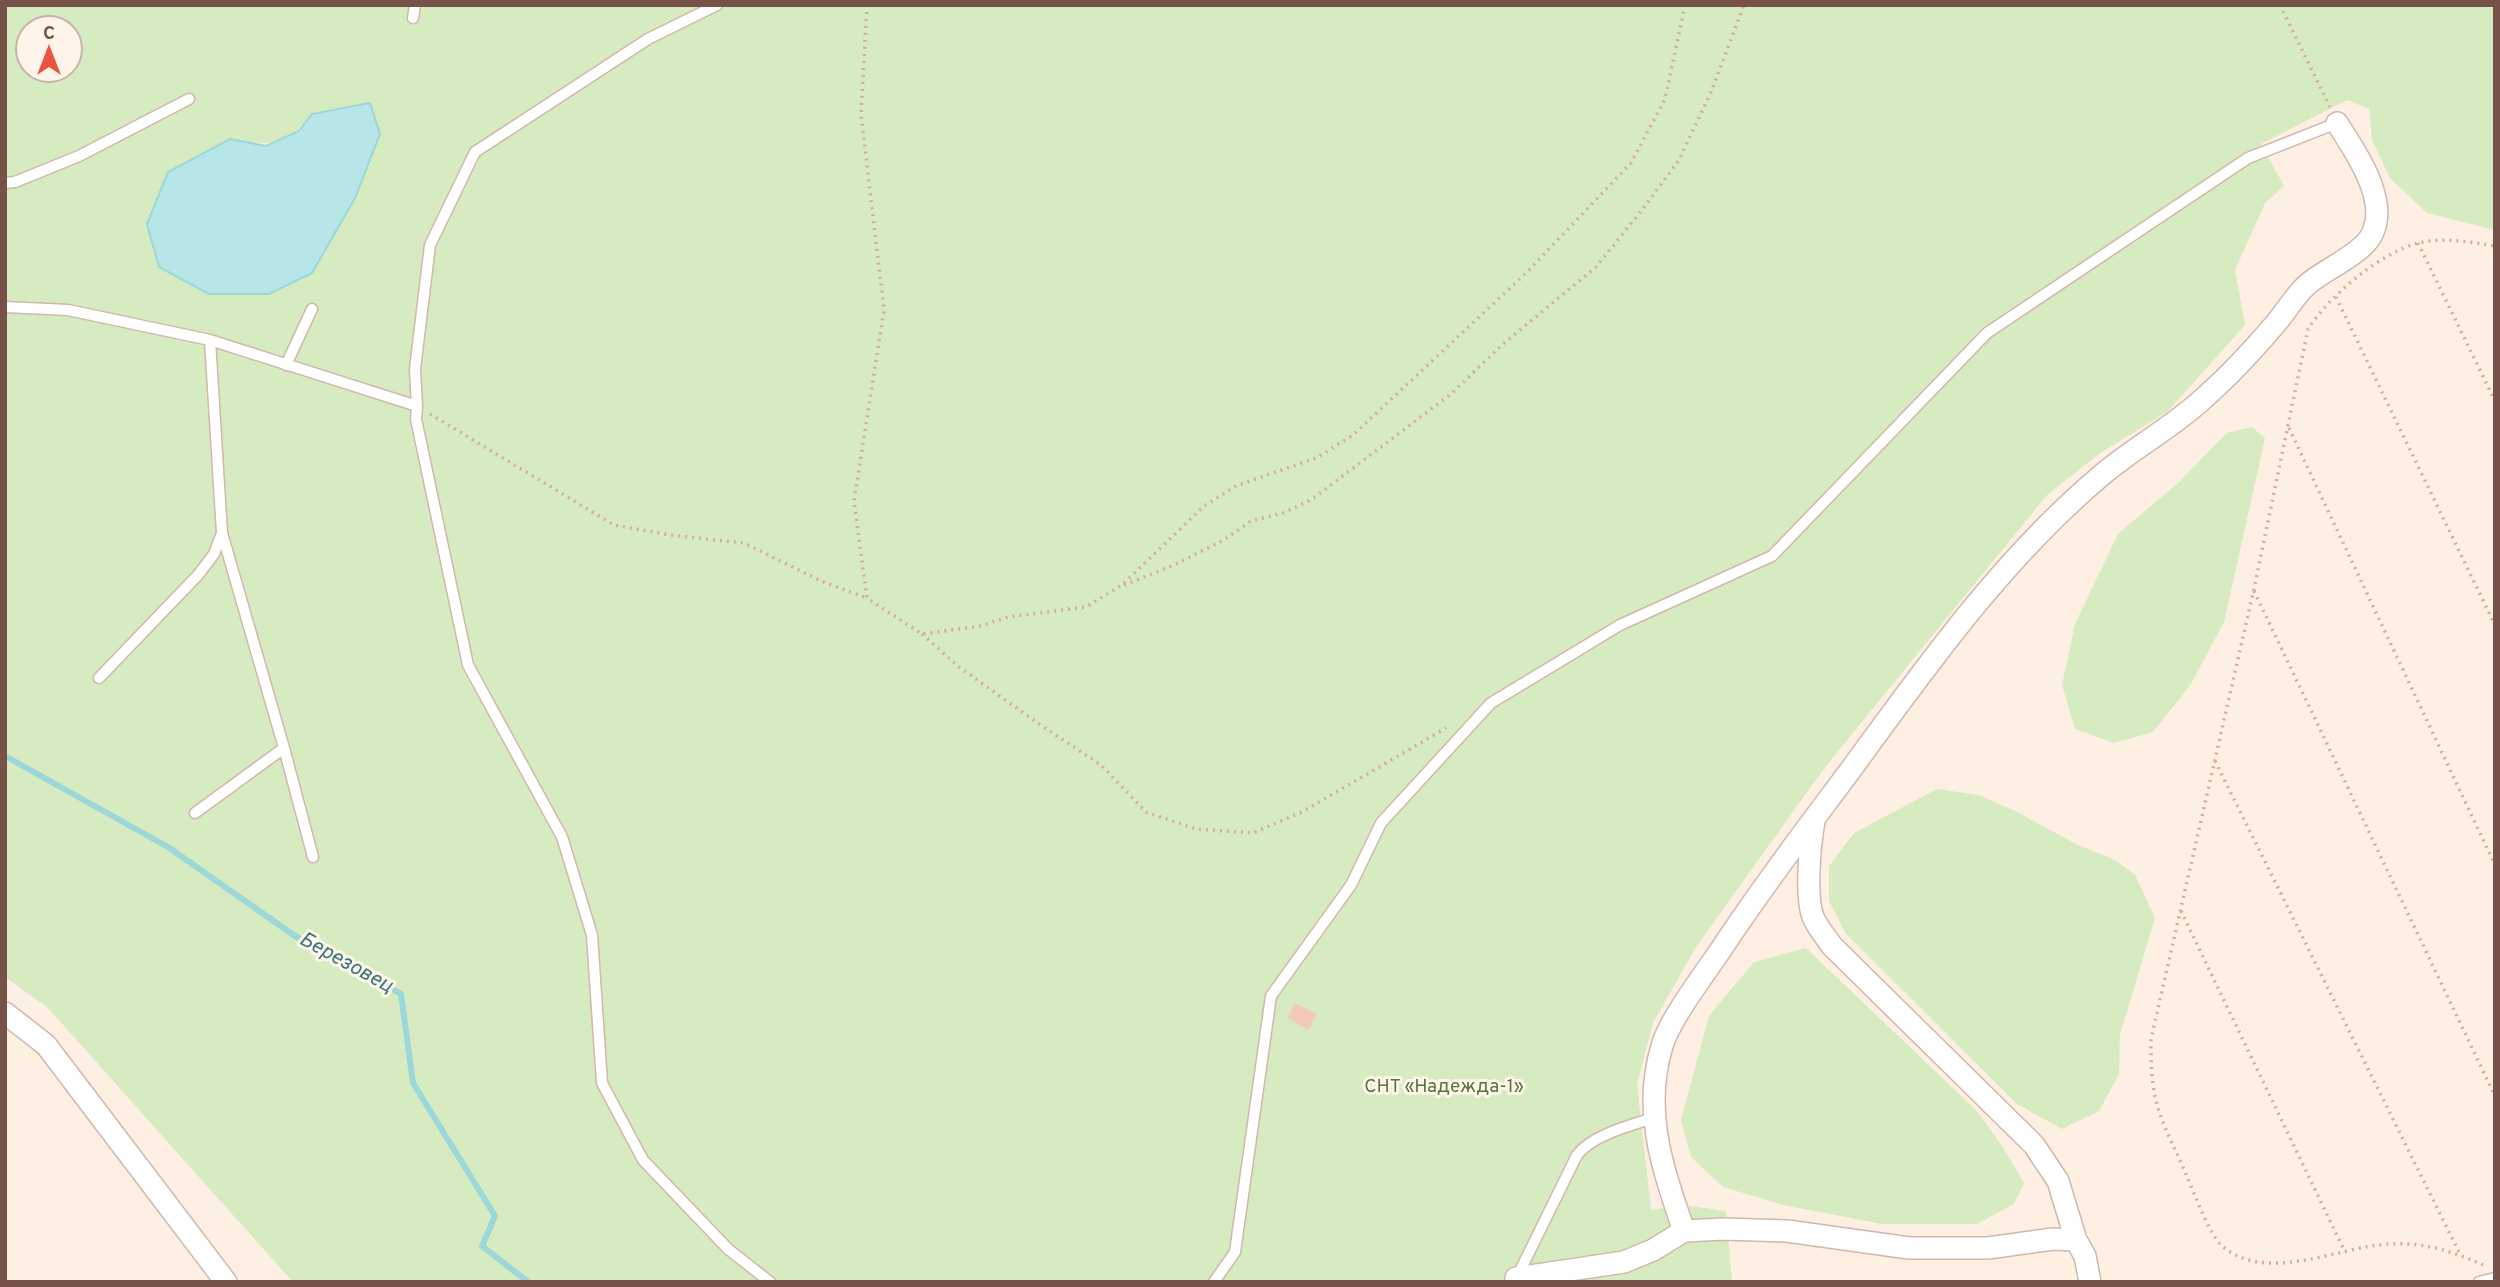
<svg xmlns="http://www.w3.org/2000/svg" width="2500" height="1287" font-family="Overpass,sans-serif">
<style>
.green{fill:#d7ebc0;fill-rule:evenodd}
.water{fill:#b6e6e7;stroke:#9cd7d9;stroke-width:2}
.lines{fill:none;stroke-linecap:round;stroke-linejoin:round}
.stream{stroke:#9cd7d9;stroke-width:6}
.building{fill:#f3c9b9}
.lane-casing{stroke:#d1b7ac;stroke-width:13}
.street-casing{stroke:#d1b7ac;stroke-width:24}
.path{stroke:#d8ac9c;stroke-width:3.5;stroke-dasharray:2 5;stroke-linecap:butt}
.lane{stroke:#fff;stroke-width:10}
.street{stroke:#fff;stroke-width:21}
.labels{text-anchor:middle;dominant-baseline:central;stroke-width:6;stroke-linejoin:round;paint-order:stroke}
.park-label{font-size:19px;fill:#54763c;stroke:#fff4e9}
.water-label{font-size:21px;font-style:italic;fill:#3b787c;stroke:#fff4e9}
</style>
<rect width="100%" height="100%" fill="#fdefe2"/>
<path class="green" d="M5 5H2495V230L2427 213 2390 178 2372 140 2369 109 2347 100 2261 144 2284 186 2265 203 2235 270 2245 325 2168 411 2099 454 2047 495 1826 766 1696 947 1653 1023 1637 1085 1651 1210 1684 1205 1726 1211 1732 1282H293L47 1007 5 977ZM28 28H70V70H28ZM370 103 209 294 230 139C268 146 287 148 312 114Z
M2252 427 2265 438 2224 622 2191 684 2153 732 2114 743 2075 729 2062 685 2075 624 2118 534 2178 483 2227 433Z
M1937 789 1979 795 2015 811 2078 845 2115 860 2135 875 2155 918 2120 1035 2119 1074 2099 1111 2062 1129 2017 1104 1846 934 1829 901V866L1854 833Z
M1806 948 1977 1111 2002 1146 2024 1183 2014 1204 1977 1224H1882L1783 1205 1723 1187 1691 1157 1681 1120 1709 1016 1754 962Z"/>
<path class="water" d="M370 103 380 134 355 198 312 273 269 294H209L159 267 147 224 168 172 230 139 266 146 299 131 312 114Z"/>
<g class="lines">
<path class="stream" d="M5 756 168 847 295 936 401 994 413 1083 495 1216 482 1246 528 1282"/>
</g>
<path class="building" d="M1295 1003 1317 1014 1309 1030 1287 1018Z"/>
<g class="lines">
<g class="lane-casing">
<path id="lane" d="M717 5 648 39 475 152 430 245 415 369 417 406 416 419 468 665 562 837 592 935 602 1083 643 1160 728 1249 770 1282
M413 18 415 5
M5 183 15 182 79 156 189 99
M5 307 68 310 210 340 417 406
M210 340 222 533 284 748 313 857
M286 365 312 309
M99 678 198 575 214 554 222 533
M195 813 284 748
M1517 1277 1577 1155C1593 1135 1628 1126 1653 1118
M1214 1282 1235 1252 1271 996 1351 885 1381 823 1491 703 1620 625 1772 556 1987 333 2248 158 2337 123
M2479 1282 2495 1278"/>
</g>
<g class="street-casing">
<path id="street" d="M1814 821C1810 844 1805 896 1813 917 1817 927 1826 937 1832 946L2034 1145 2058 1181 2076 1240
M5 1013 46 1045 226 1282
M1684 1231C1663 1169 1642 1112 1662 1046 1670 1018 1707 971 1724 945 1764 884 1809 826 1852 768 1928 664 2004 557 2103 474 2135 447 2173 427 2204 398 2230 375 2255 348 2277 322 2287 310 2296 294 2308 284 2325 269 2365 253 2373 232 2388 198 2355 151 2337 123
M1516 1278 1624 1262 1653 1250 1684 1231 1723 1229 1787 1231 1909 1248H1988L2053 1239 2076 1240 2085 1256 2090 1282"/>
</g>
<path class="path" d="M867 5 861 114 884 310 854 501 867 598 922 634 981 626 1008 617 1086 607 1122 585 1204 506 1236 486 1316 458 1353 435 1524 275 1631 163 1665 99 1685 5
M2280 5 2330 107
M2418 243 2495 401
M2336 297 2495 625
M430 414 614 525 670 535 744 543 821 581 867 598
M2289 428 2495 865
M1124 585 1174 565 1222 541 1251 521 1283 513 1311 500 1451 394 1503 344 1596 267 1642 210 1679 160 1711 92 1744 5
M2254 591 2495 1096
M922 634 959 667 1039 724 1101 765 1146 812 1196 829 1253 833 1302 812 1446 728
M2215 761 2460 1254
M2181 911 2345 1252
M2483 1265C2455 1252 2423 1242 2390 1244 2339 1246 2264 1286 2220 1244 2208 1231 2195 1194 2187 1177 2178 1154 2165 1131 2158 1108 2151 1085 2151 1062 2151 1039L2254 589 2308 329C2329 296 2380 253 2418 243 2443 237 2470 242 2495 246"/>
<use href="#lane" class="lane"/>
<use href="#street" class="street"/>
</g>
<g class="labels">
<g class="park-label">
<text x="1444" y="1087">СНТ «Надежда-1»</text>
</g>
<g class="water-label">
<text transform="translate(346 963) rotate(29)">Березовец</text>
</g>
</g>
<rect width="2500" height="1287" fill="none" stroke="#765248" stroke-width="14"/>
<g transform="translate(49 49)"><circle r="33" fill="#fff4e9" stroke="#c8b3a9" stroke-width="2"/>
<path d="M0-5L12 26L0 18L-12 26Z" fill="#ec5442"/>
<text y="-10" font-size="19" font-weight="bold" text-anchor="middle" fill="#765248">С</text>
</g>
</svg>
